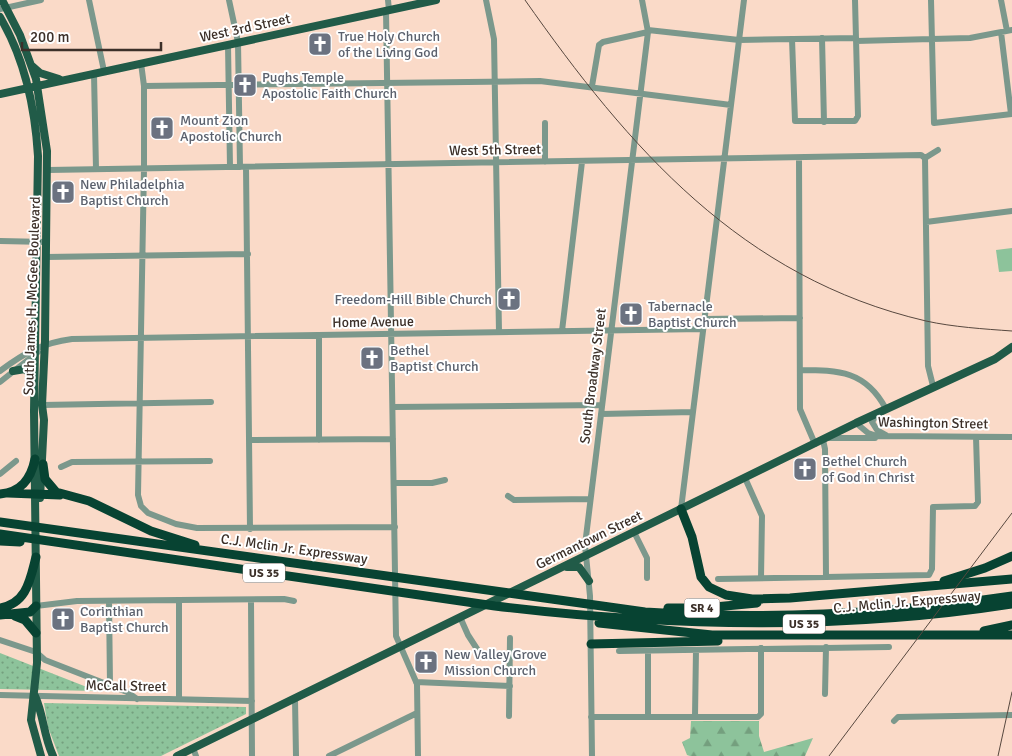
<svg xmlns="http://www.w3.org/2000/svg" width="1012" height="756" font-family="Signika,sans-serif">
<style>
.green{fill:url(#green-dots)}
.forest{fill:url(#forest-firs)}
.pitch{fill:#8dc39b}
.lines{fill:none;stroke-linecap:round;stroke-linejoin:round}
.minor{stroke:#7b988c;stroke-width:6}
.major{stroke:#215b48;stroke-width:8}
.highway{stroke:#074332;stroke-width:9}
.rail{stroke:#57483f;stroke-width:1}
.labels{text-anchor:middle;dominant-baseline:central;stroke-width:4;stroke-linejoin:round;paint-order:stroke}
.shield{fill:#fff;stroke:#766e69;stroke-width:1}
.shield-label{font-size:12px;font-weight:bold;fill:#3c3029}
.street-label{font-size:14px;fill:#3c3029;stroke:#fff}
.worship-label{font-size:14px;fill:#5b616d;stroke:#fff;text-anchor:start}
</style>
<defs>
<pattern id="green-dots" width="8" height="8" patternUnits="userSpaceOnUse" patternTransform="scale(1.25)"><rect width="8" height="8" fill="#8dc39b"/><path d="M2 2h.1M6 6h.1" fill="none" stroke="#749f7e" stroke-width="1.8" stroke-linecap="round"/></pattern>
<pattern id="forest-firs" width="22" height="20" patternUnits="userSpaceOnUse" patternTransform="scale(1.25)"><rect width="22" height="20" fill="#8dc39b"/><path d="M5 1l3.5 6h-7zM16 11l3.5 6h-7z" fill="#749f7e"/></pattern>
</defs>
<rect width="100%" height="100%" fill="#fadac8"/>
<path class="green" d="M0 653 97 691 0 689Z
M44 703 246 707V714L161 756H59L48 727Z"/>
<path class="forest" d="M691 721H759V736L764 752 813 738 805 756H690L687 755 682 742 690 738Z"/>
<path class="pitch" d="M1012 248V271L999 272 996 250Z"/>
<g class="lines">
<path class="minor" d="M89 0 104 71
M229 0 238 42 240 167
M388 0 389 10
M486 0 494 39 499 332
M931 0 934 123 1012 114
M1001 0 1007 31
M0 9 41 0
M386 11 396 636 417 684 418 756
M648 30 739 40 856 38
M1001 32 1011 114
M822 38 824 122
M792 39 795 121H855L858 116 855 0
M856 41 970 38 1012 30
M228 45 230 167
M141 63 144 86V168L138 495 141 506 148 513 176 524 197 528 395 527
M94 74 96 169
M144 86 540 81 731 105
M592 86 599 45 603 42 648 32
M545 123V162
M799 158 800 409 815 444
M925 158 928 366 933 386
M925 158 938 150
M246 167 250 529
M48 170 921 155 925 158
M926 222 1012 211
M0 241 47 242
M46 257 248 254
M704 319 800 318
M562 331 582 162
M319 335V440
M800 370C839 370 866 371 886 409
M0 371C24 353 42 343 72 339L703 329
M0 382 38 352
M42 405 211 402
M393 407 602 405
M601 414 693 412
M877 414 872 422 877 430 886 435
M856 423 868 433 877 436 1012 437
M827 438H875
M250 440 393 439
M823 440 825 449 826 577
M61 467 72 462 210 461
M0 474 16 461
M745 478 762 516 761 578
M394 483H432L445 480
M508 496 514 500 590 499
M681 509 744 0
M634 532 647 558V578
M718 579 929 575 932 569 933 507 975 506 978 502 976 437
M179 600V699
M251 600 252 756
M109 601 110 685
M36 606 77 601 284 599 294 601
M460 617 468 635 479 652
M0 640 36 652 45 660 127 692 137 699
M619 651 889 647
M416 682 510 686
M825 694 826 647
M0 695 252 701
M295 699 296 756
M509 716 510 638
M648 716V651
M695 716 696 650
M591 717H758L761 714V648
M894 721 898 717 1012 715
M193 748 196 756
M329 756 417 713
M592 756 590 596 585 545 648 32 642 0"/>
<path class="major" d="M2 0 20 35 36 79 47 151 45 341 42 405 44 420 40 498
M0 17C25 59 35 107 38 156L34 411 37 663 31 720 41 756
M32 66 40 73 59 79
M0 94 436 0
M13 371 25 369 34 378
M567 567H579L589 581
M35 696C44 716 43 734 53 756
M177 756 856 423 995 359 1012 347"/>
<path class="highway" d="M43 464 45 479 56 492 89 501 151 531 195 545
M8 493 60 495
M0 494C21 492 31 479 35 459
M681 509 692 537 701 577 709 587 726 595 752 599 790 598 1012 579
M0 522 645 612C768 620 890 614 1012 596
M0 534 495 606C668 627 840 631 1012 604
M0 541 20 542
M944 581 985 568 1012 556
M0 608C27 603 30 580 36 557
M668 608H704L757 603
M0 615 30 612 36 606
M15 616 25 620 36 633
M599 623 712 635H1012
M984 631 1012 625
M591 644 718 641"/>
<path class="rail" d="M525 0C629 148 741 278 926 321 953 327 984 329 1012 331
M829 756 1012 513
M998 756 1012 692"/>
</g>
<defs>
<g id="church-square" transform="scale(1.25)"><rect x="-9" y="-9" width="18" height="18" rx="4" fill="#6b7280" stroke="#fff"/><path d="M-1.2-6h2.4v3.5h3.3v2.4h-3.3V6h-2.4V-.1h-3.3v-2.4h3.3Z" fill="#fff"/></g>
</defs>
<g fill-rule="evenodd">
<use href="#church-square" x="320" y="44"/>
<use href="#church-square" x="245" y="85"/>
<use href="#church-square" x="162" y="128"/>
<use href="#church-square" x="63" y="192"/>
<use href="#church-square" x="509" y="299"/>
<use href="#church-square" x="631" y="314"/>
<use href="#church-square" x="372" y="358"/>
<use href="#church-square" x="805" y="469"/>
<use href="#church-square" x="63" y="619"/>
<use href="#church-square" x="426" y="662"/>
</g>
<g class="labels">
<g class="shield">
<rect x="243" y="563.5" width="42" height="19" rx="4"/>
<rect x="684.5" y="598.5" width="35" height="19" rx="4"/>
<rect x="783" y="614.5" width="42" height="19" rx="4"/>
</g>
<g class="shield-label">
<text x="264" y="573">US 35</text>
<text x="702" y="608">SR 4</text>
<text x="804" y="624">US 35</text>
</g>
<g class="street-label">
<text transform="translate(245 28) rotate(-12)">West 3rd Street</text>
<text transform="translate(495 150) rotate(-1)">West 5th Street</text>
<text transform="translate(32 296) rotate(-88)">South James H. McGee Boulevard</text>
<text transform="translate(373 322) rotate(-1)">Home Avenue</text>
<text transform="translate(593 376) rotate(-83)">South Broadway Street</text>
<text transform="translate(933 423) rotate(1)">Washington Street</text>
<text transform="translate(589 540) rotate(-26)">Germantown Street</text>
<text transform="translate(294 549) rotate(8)">C.J. Mclin Jr. Expressway</text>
<text transform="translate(907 602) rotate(-5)">C.J. Mclin Jr. Expressway</text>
<text transform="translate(126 686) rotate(1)">McCall Street</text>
</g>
<g class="worship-label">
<text x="338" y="36">True Holy Church<tspan x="338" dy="16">of the Living God</tspan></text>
<text x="262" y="77">Pughs Temple<tspan x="262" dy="16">Apostolic Faith Church</tspan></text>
<text x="180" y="120">Mount Zion<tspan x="180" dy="16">Apostolic Church</tspan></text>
<text x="80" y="184">New Philadelphia<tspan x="80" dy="16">Baptist Church</tspan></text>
<text x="492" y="299" text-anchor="end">Freedom-Hill Bible Church</text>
<text x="648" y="306">Tabernacle<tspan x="648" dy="16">Baptist Church</tspan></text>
<text x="390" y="350">Bethel<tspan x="390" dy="16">Baptist Church</tspan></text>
<text x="822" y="461">Bethel Church<tspan x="822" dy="16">of God in Christ</tspan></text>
<text x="80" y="611">Corinthian<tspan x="80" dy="16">Baptist Church</tspan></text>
<text x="444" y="654">New Valley Grove<tspan x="444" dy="16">Mission Church</tspan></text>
</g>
</g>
<path d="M22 42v8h139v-8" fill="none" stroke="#3c3029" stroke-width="2.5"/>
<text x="30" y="42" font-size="15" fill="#3c3029" stroke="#ffffff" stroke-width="4" paint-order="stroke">200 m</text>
</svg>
